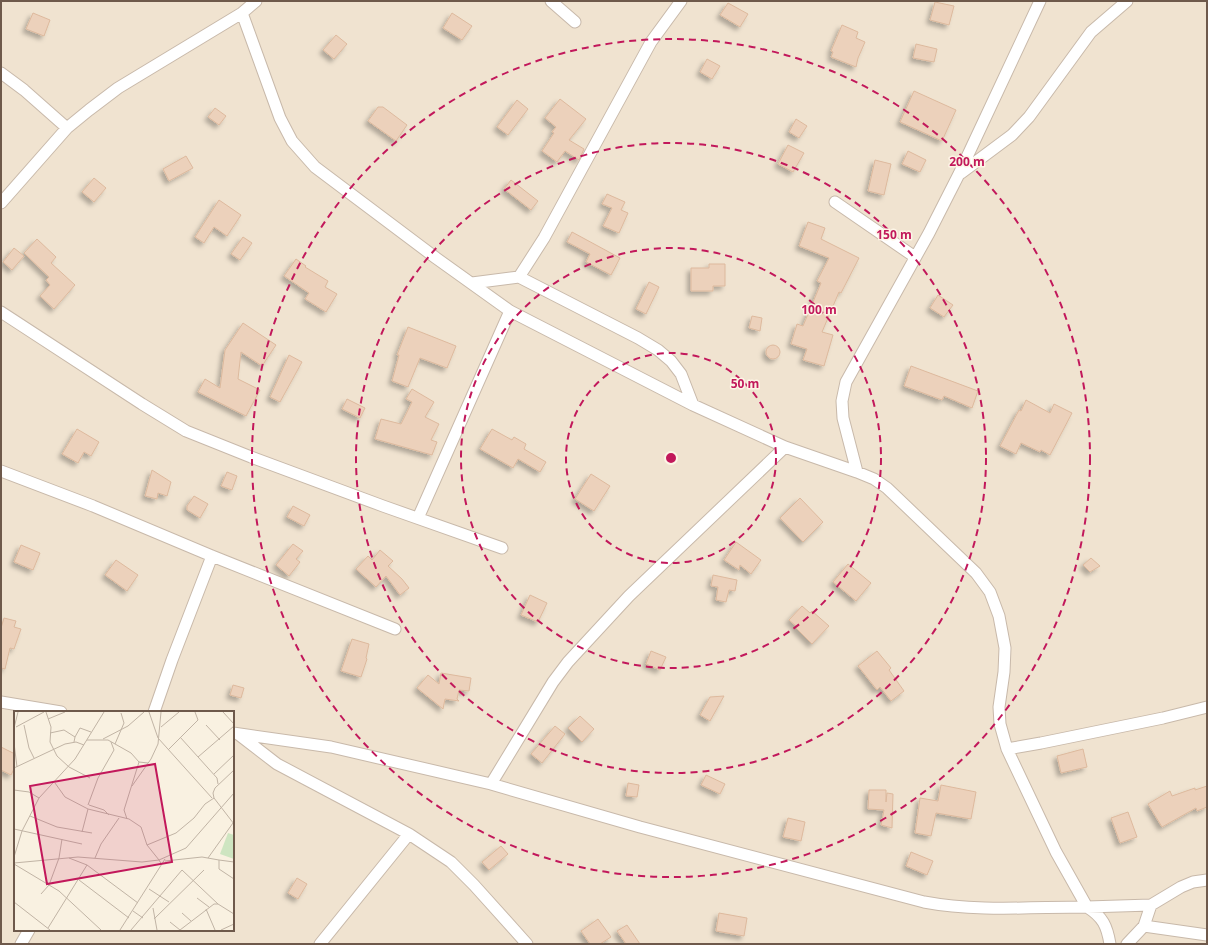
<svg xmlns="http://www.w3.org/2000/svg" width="1208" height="945" font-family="'Open Sans',sans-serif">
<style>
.residential{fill:#f0e3d0;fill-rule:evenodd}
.building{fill:#ecd1bb;stroke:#ddb99d;filter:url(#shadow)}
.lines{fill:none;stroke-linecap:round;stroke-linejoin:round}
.street-casing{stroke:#c8b9aa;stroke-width:13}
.street{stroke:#fff;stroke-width:11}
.ring{fill:none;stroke:#c2185b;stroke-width:2;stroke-dasharray:7 5}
.inset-road{fill:none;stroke:#c1b4a5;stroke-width:1}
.view{fill:#c2185b;fill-opacity:0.15;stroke:#c2185b;stroke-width:2}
.inset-edge{fill:none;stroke:#6e594b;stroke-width:2}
.centre{fill:#c2185b;stroke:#fdf5e6;stroke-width:2}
.ring-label{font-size:12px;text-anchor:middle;font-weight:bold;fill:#c2185b;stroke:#fdf5e6;stroke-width:3;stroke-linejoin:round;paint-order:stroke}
</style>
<defs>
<filter id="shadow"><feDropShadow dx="-3.5" dy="3.5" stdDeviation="2" flood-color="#0004"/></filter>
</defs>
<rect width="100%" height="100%" fill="#f9f1e1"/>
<path class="residential" d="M1 1H1207V944H1ZM15 712H233V930H15Z"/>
<path class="building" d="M935 2 954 6 949 25 930 20Z
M728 3 748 14 740 27 720 15Z
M33 13 50 20 44 36 26 29Z
M452 13 472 26 462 40 443 28Z
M842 25 858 32 856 38 865 42 858 58 856 67 831 57 833 52 831 51Z
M336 35 347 44 334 59 323 50Z
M916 44 937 49 934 62 913 58Z
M707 59 720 66 712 79 700 72Z
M914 91 956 110 942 141 900 122Z
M560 99 586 119 569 140 584 149 579 160 565 151 557 162 542 151 554 133 552 132 556 127 545 118Z
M517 100 528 109 508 135 497 127Z
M378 107H383L407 125 396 141 368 121Z
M215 108 226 116 219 125 208 117Z
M796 119 807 126 799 138 789 132Z
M788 145 804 153 793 172 778 164Z
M908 151 926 160 920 172 902 164Z
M186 156 193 168 169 181 163 169Z
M875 160 891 164 884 195 868 191Z
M94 178 106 188 94 202 82 192Z
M511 180 538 201 531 210 504 189Z
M607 194 625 202 621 210 628 213 619 233 603 226 612 208 602 204Z
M219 200 241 215 227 236 214 227 204 243 195 237Z
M808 222 825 228 821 239 859 258 841 293 839 292 822 332 833 335 824 366 803 360 807 349 791 344 797 324 803 326 821 283 817 281 829 258 799 246Z
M572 232 620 258 611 275 586 262 590 254 567 242Z
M243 237 252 243 240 260 231 254Z
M37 239 56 257 51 263 75 285 54 309 40 296 50 285 46 280 49 277 24 253Z
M14 248 24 256 12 270 3 262Z
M296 259 306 266 305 267 328 281 325 287 337 294 326 312 305 299 309 293 284 276Z
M709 264H725V286H713V291H691V268H709Z
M649 282 659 287 646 314 636 309Z
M938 295 953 305 944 317 930 308Z
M752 316 762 318 760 331 749 328Z
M243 323 276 345 262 366 241 352 238 379 260 390 246 416 198 392 205 379 220 388 225 350Z
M408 327 456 346 447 368 420 358 408 387 392 381 399 355H397Z
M766 352a7 7 0 1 1 14 0a7 7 0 1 1-14 0Z
M289 355 302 362 280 402 270 397Z
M911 366 978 391 972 408 944 396 942 400 904 386Z
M412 389 434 402 425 417 439 424 431 440 437 442 432 455 375 439 381 419 401 424 412 402 406 399Z
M347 399 365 408 360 418 342 409Z
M1026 400 1050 413 1054 404 1072 413 1050 455 1041 450 1040 452 1021 443 1016 454 1000 446 1019 410 1021 411Z
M77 429 99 442 91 456 84 452 78 463 62 454Z
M492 429 512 440 514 437 526 444 524 449 546 462 540 472 518 459 513 468 480 449Z
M152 470 171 482 167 496 158 493 157 499 145 496Z
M227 472 237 476 232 490 221 486Z
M591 474 610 486 594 511 575 499Z
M194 496 208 504 200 518 187 510V506Z
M800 498 823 522 803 542 780 518Z
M293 506 310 515 304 526 287 517Z
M736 542 761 560 751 574 740 565 739 570 724 560Z
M293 544 303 551 296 559 300 562 289 576 276 565Z
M21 545 40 553 33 570 14 562Z
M380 550 393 561 388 566 402 579 409 588 400 595 386 576 376 587 356 569 368 556 372 560Z
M1091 558 1100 566 1090 572 1083 565Z
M116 560 138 575 127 591 105 575Z
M848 564 871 583 856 601 833 582Z
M713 575 737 580 735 591 729 590 726 602 716 600 718 587 711 586Z
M530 595 547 603 538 622 521 615Z
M802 606 810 613 812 611 829 626 812 644 795 627 796 626 789 620Z
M4 618 16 621 14 627 21 629 14 649 10 648 5 669 1 668V628Z
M352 639 369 644 366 658 367 659 361 677 341 671Z
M651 651 666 657 660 670 646 664Z
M877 651 891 668 889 670 904 691 891 701 880 687 877 690 858 666Z
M441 673 471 678 469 691 459 690 457 699 459 701 445 699 443 709 417 688 428 675 439 684Z
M233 685 244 688 241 698 230 695Z
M724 696 710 721 700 715 710 697Z
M580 716 594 729 582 742 568 728Z
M555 726 565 734 542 763 531 754Z
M1 747 15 754V767L11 775 1 770Z
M1083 749 1087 767 1061 773 1057 756Z
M706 775 725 784 720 794 701 785Z
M628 783 639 785 637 797 626 796Z
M941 785 976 792 971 819 936 813 931 836 915 833 920 798 938 801Z
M1207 786V807L1197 811 1196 808 1162 827 1148 804 1170 791 1172 796 1195 788V790Z
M869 790H886V802L887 793 893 794 892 828 881 825 884 810 868 809Z
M1128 812 1137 837 1120 843 1111 818Z
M788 818 805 822 801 841 783 837Z
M501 846 508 854 489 870 482 862Z
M911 852 933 861 927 875 906 866Z
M297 878 307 884 298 899 288 893Z
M719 913 747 918 744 936 716 931Z
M598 919 611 937 600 944H590L581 931Z
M627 925 640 944H626L617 931Z"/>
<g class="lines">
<g class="street-casing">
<path id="street" d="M551 1 575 22
M242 13 280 118 292 141 315 167 436 258 510 311 693 405 785 447 857 472 874 479 887 488 976 573 990 592 999 616 1005 648 1004 672 999 707 1000 724 1007 749 1056 852 1087 907 1151 905 1181 887 1193 882 1207 880
M1 73 24 90 67 128
M961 173 1012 135 1029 117 1091 32 1127 1
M835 202 915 257
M1 203 67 128 89 110 118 88 242 13 256 1
M519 277 544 238 651 42 681 1
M472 283 519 277 638 338 658 350 671 361 681 374 693 405
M1 312 142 404 186 431 251 457 383 506 502 548
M1 471 93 506 212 556 395 629
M857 472 843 418 842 401 846 382 929 233 959 174 1040 1
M418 518 510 311
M1 702 61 712
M154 712 172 660 212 556
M233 733 331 747 491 784 640 827 924 902C977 912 1033 907 1087 907 1103 917 1107 926 1110 944
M238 734 277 764 409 834 320 944
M1007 749 1041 743 1163 718 1207 707
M491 784 553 682 568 662 629 596 785 447
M409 834 451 862 474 885 527 944
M1144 926 1207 935
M21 944 29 930
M1127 944 1144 926 1151 905"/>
</g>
<use href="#street" class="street"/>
</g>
<g class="ring">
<circle cx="671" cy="458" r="105"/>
<circle cx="671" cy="458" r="210"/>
<circle cx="671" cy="458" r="315"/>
<circle cx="671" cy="458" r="419"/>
</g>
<g transform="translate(14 711)">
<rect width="220" height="220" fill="#f9f1e1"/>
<path d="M214 122 220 124V148L206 143Z" fill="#cee5c1"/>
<path class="inset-road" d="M32 1 37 16 36 31 43 45 55 56 76 67M135 1 144 27 198 87M209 1 220 13M34 8 51 1M10 14 15 37 20 47M192 14 206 29M2 16 30 1M147 16 165 1M0 17 4 1M36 22 50 19 61 26 60 31M61 26 66 17 77 21M166 26 203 67 204 73M89 28 114 15 130 1M73 29H94L117 42 125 51 134 52M0 32 3 56M101 33 110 12 107 2M154 39 184 9 181 1M184 46 220 15M0 57 51 33 62 31 70 34M220 59 201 77 199 82 200 87 220 113M200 63 220 44M41 72 51 86 74 98 115 108 127 116 133 134 145 149 172 137 220 82M118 75 137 48 144 33 147 1M0 79 15 81 25 87M74 94 84 67 100 39 97 31M75 94 90 99 95 104M16 105 43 116 78 122M113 108 110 99 125 51M0 118 68 133M68 121 74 98M133 134 162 122 180 107 191 93 200 87M0 146 8 120 25 87 61 48 90 1M81 147 87 133 105 107M194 147 219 112M205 149 220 151M151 150 188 146 205 149V158L220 168M0 152 64 146 128 151 145 149 148 154M0 153 45 180 87 219M73 154 124 192M65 169 115 207M135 178 155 191M27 183 35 174 45 147 48 128M183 187 195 196M0 191 36 219M139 197 143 219M192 198 201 219M119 200 129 207M168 202 177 210M140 208 190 159M156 211 166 219M34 217 73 154 55 147M106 219 151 148M117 219 168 159 204 193M166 219 200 193H204L220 203M207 219 220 213"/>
<path class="view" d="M141 53 158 151 33 173 16 75Z"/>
<rect width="220" height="220" class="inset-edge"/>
</g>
<circle cx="671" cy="458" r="6" class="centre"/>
<g class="ring-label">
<text x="967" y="166">200 m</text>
<text x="894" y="239">150 m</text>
<text x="819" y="314">100 m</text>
<text x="745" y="388">50 m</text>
</g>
<rect width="1208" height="945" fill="none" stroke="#6e594b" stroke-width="4"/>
</svg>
